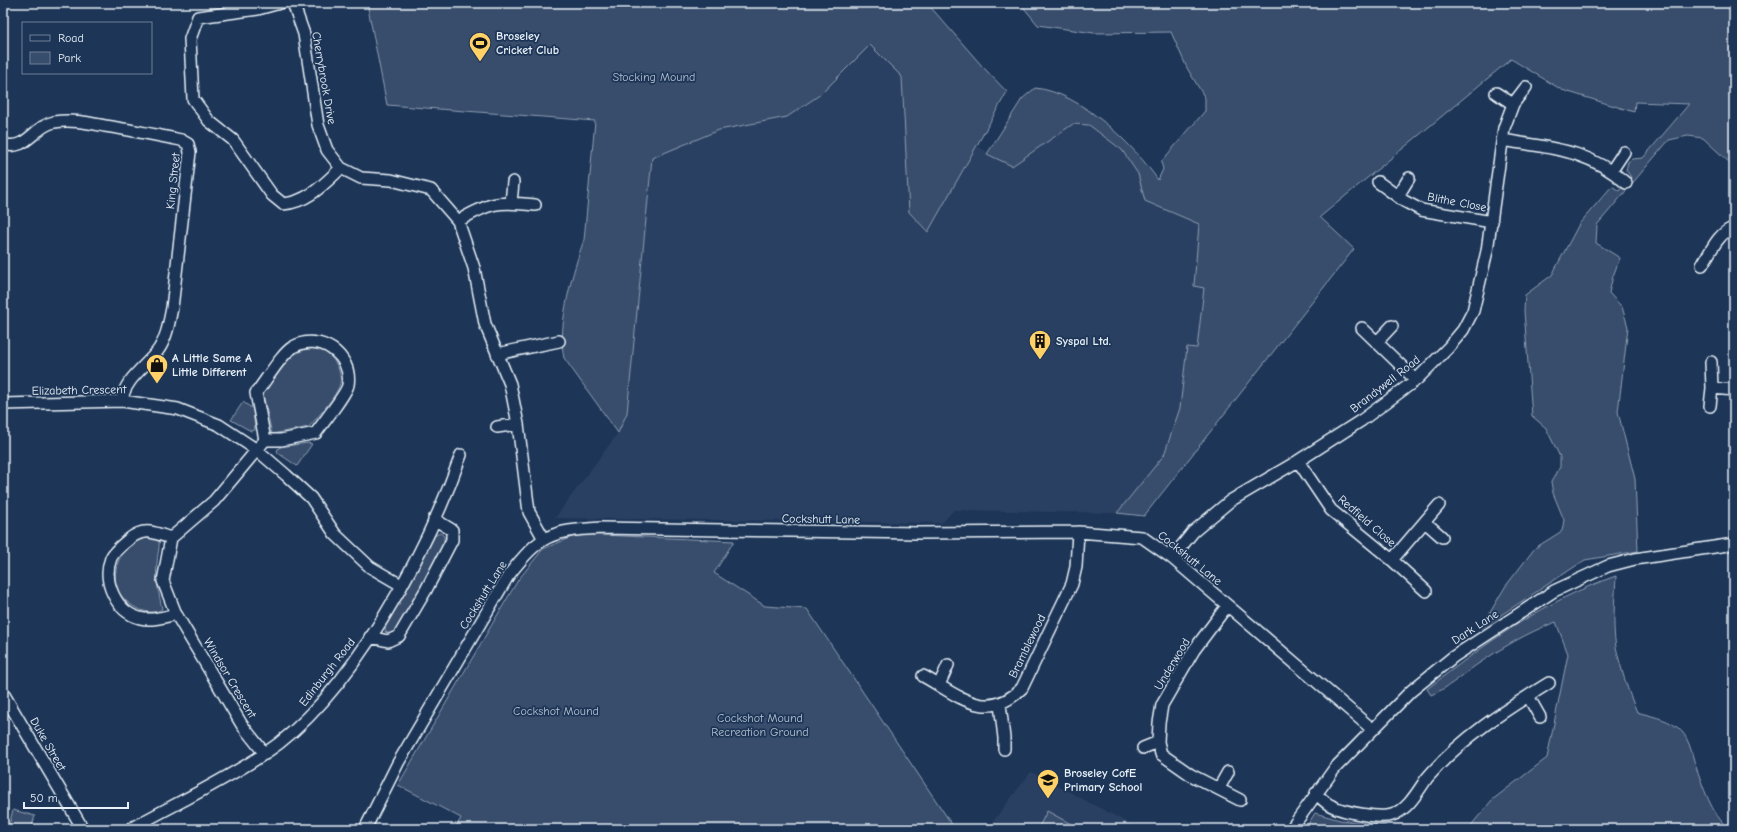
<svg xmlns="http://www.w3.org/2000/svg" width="1737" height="832" font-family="'Comic Neue',sans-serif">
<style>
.built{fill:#2a4162}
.green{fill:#374d6c;stroke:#909fb2}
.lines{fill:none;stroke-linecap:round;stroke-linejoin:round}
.minor-casing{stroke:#e8f1f8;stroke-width:14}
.minor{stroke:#1d3557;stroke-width:11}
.labels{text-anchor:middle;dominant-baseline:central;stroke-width:3.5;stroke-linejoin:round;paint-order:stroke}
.poi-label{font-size:12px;font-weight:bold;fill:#e8f1f8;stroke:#1d3557;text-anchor:start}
.park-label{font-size:12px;fill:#b3c0ce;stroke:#1d3557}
.street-label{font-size:12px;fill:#e8f1f8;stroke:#1d3557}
</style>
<rect width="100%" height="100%" fill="#1d3557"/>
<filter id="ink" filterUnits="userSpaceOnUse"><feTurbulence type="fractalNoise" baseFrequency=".025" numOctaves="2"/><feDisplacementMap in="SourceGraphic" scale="8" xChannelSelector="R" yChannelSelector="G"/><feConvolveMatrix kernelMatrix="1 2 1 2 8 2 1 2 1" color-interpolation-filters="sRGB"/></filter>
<g filter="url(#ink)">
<path class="built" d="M870 45 902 77 909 211 928 232 977 146 1013 166 1073 124 1089 125 1122 150 1138 174 1145 201 1199 224 1194 286 1204 287 1197 348 1187 347 1180 408 1164 455 1117 513 954 510 942 523 555 518 618 433 627 413 652 158 719 130 787 117 821 94Z
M1031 772 1140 829H987Z"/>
<path class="green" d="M367 3H927L983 67 1007 92 928 232 909 212 902 77 870 45 821 94 787 117 719 130 652 158 627 413 618 433 564 358C557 326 573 270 584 240L595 121 387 105Z
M1020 3H1734V161L1731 164 1703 138 1688 136 1669 140 1597 225 1596 243 1620 258 1613 276 1609 293 1622 307 1628 327 1618 412 1635 479 1638 551 1585 560 1481 628 1505 587 1535 548 1562 531 1564 520 1553 493 1551 482 1560 467V457L1546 428 1532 416 1524 311 1525 295 1552 275 1579 224 1612 186 1619 191 1631 177 1626 170 1628 162 1632 159 1643 158 1689 104 1635 102 1634 112 1562 90 1511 59 1320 217 1354 249 1144 516 1117 513 1164 455 1180 408 1187 347 1197 348 1204 288 1194 286 1199 224 1145 201 1138 174 1122 150 1089 125 1073 124 1012 166 987 154 1022 99 1035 88C1080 92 1134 145 1158 180L1163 169 1161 162 1205 111V98L1187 68 1171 32 1094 33 1038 25Z
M308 349C311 349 315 348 318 349 333 352 346 375 338 389 331 403 319 415 309 427L272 434 263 394C277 376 285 354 308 349Z
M243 402 253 409 255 430 251 431 231 420Z
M308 443 312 444 297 466 278 453 277 450 280 447Z
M440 533 444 536V545L397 629 391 634 385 632 386 625 434 536Z
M579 534 734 541 714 573 765 606 807 609 953 826V829H455L461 818 398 785 518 580 543 549Z
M153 538 159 541C160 549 157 555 157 563 155 579 159 593 162 609 148 619 122 603 117 588 111 569 122 545 141 539 144 538 149 539 153 538Z
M1616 576C1615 599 1612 625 1616 647 1621 669 1628 692 1637 712 1650 716 1665 718 1677 727 1689 736 1691 751 1695 764 1703 786 1711 814 1729 829H1468L1492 800 1547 758 1568 654 1556 622C1528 632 1500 649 1475 666 1460 677 1448 688 1431 695L1427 689C1485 644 1545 600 1616 576Z
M13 810 35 816 31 829H8Z
M1047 811 1080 829H1038Z
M1315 813 1340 820 1386 826 1388 829H1305Z"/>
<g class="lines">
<g class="minor-casing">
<path id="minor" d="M280 3 258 9 198 17 190 39 193 99 209 121 233 140 272 195 283 204C308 202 324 184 341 168
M293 3 304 34 318 125 327 150 341 168 361 178 391 180 431 190 458 221 474 268 485 324 510 384 518 424 529 512 544 539
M1496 93 1513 104
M1502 140C1550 148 1588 149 1626 183
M3 144C26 152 34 126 54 122 71 119 89 123 105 126 131 130 156 135 181 140L188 144 190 152 172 308C169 322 167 337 159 349 147 366 124 379 122 401
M1612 170 1624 152
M1378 182 1404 201 1421 210 1492 222
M1398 196 1409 178
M511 203 513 182
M458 221C491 202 497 201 535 205
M1702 265C1710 253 1719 231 1734 228
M1362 328 1416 380
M1377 342 1392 326
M497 354 559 341
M1712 388 1734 390
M3 404 122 401 178 409 219 425 257 450 286 475 311 498 335 534 370 567 401 585
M1710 406 1712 388 1711 362
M497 427 518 424
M265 440H281L316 433C322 424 347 393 348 385 353 355 319 332 293 347 282 353 265 382 256 393L265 440 214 501 171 538 163 581 176 614 242 725 265 754
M1298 461 1331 510 1392 560 1426 591
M1425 522 1442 537
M171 538C164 536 157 533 150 532 142 531 134 535 128 540 122 545 114 551 111 558 102 581 116 612 140 618 152 621 164 617 176 614
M1172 558 1193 532 1230 501 1298 461 1362 420 1416 380 1448 348 1463 330 1473 311 1487 251 1504 128 1513 104 1526 87
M1392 560 1439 505
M1227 606 1194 650 1162 705 1159 723 1158 742 1161 754 1191 775 1240 800
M370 637 388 641 399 636 426 590 452 540V530L434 519
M923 676C958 695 987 724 1022 688L1072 584 1076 567 1078 532
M939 685 948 665
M3 693 83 829
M1528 696 1540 717
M1000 704 1004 738V749
M1143 748 1158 742
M1219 788 1228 772
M1316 793C1321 798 1325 803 1332 806 1343 812 1380 819 1392 815 1408 810 1418 791 1427 778 1461 738 1505 710 1549 683
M130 829C175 804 222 782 264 754 351 697 427 551 461 455
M365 829 398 763 508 576C540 535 549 531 601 528L919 533 1078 532 1142 537 1172 558 1372 729
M1291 829 1335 768 1411 691 1453 657 1554 591 1608 566 1635 559 1734 544"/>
</g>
<use href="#minor" class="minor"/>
</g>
</g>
<defs>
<g id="stadium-pin" transform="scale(1.15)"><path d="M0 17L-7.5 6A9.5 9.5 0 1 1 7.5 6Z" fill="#ffd166" stroke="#1d3557"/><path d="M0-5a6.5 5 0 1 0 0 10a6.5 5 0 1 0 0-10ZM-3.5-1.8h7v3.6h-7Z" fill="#111"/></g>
<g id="building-pin" transform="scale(1.15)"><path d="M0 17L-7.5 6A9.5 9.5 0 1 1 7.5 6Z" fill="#ffd166" stroke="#1d3557"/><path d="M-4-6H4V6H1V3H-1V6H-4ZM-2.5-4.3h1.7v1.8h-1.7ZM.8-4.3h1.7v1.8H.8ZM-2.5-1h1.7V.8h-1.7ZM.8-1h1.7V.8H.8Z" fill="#111"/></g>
<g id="shop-pin" transform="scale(1.15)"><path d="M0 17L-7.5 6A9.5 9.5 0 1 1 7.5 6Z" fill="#ffd166" stroke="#1d3557"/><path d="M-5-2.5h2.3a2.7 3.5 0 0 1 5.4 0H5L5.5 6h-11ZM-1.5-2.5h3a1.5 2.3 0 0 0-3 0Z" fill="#111"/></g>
<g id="school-pin" transform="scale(1.15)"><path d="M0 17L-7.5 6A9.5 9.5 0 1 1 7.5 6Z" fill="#ffd166" stroke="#1d3557"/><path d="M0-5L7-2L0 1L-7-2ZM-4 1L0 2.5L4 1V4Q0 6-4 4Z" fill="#111"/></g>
</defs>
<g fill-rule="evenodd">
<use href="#stadium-pin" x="480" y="43"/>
<use href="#building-pin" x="1040" y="341"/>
<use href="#shop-pin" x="157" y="365"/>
<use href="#school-pin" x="1048" y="780"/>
</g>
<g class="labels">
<g class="poi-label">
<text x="496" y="36">Broseley<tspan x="496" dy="14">Cricket Club</tspan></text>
<text x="1056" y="341">Syspal Ltd.</text>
<text x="172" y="358">A Little Same A<tspan x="172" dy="14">Little Different</tspan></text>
<text x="1064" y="773">Broseley CofE<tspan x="1064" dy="14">Primary School</tspan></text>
</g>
<g class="park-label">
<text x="654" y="77">Stocking Mound</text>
<text x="556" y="711">Cockshot Mound</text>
<text x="760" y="718">Cockshot Mound<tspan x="760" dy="14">Recreation Ground</tspan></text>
</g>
<g class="street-label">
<text transform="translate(324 78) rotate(80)">Cherrybrook Drive</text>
<text transform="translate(173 181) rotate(-84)">King Street</text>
<text transform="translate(1457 202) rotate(11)">Blithe Close</text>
<text transform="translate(1385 384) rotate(-38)">Brandywell Road</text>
<text transform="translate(79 390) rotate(-1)">Elizabeth Crescent</text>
<text transform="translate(821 519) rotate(1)">Cockshutt Lane</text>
<text transform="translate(1367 521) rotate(41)">Redfield Close</text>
<text transform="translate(1190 558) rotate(39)">Cockshutt Lane</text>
<text transform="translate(483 595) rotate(-58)">Cockshutt Lane</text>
<text transform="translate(1475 627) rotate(-33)">Dark Lane</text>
<text transform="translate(1027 646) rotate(-64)">Bramblewood</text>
<text transform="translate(1172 664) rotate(-59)">Underwood</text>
<text transform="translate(327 672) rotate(-52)">Edinburgh Road</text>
<text transform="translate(230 678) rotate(59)">Windsor Crescent</text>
<text transform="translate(48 744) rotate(60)">Duke Street</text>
</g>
</g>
<rect width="1737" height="832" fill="none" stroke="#1d3557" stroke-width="16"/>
<rect x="8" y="8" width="1721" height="816" fill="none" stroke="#e8f1f8" stroke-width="1.5" filter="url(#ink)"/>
<rect x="22" y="22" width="130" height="52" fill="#1d3557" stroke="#6e8097"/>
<rect x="30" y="35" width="20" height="6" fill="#1d3557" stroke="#6e8097"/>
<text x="58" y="42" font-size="12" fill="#e8f1f8">Road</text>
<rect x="30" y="52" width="20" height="12" fill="#374d6c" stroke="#6e8097"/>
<text x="58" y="62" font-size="12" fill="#e8f1f8">Park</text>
<path d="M24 802v6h104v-6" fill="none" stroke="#e8f1f8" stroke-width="2"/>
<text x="30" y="802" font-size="12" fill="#e8f1f8" stroke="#1d3557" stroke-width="3" paint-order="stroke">50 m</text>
</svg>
